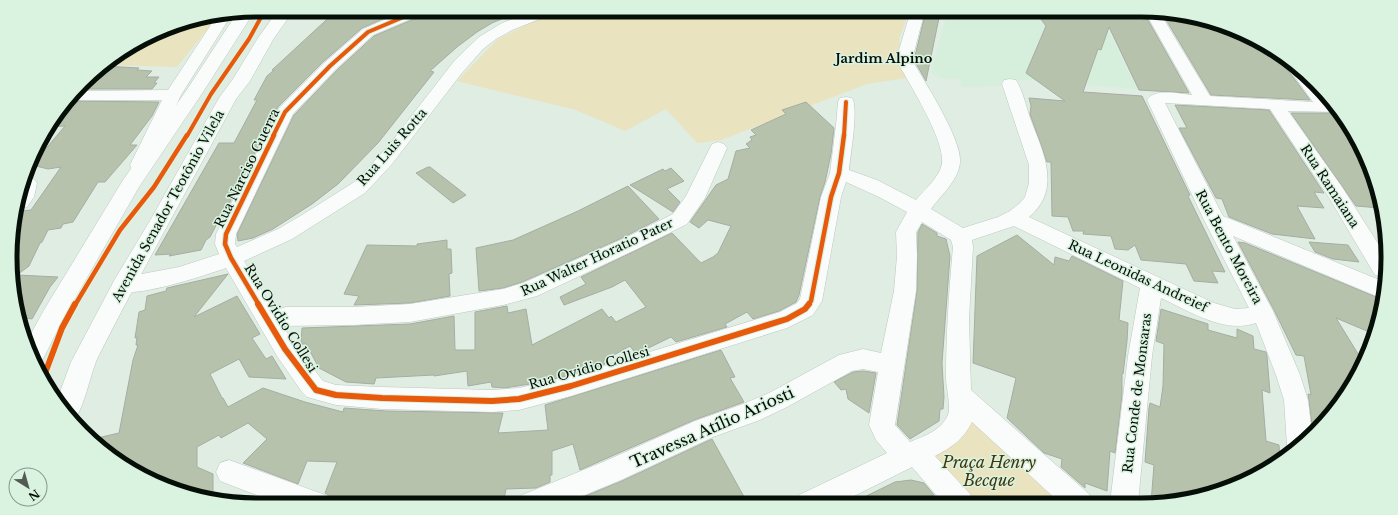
<svg xmlns="http://www.w3.org/2000/svg" width="1398" height="515" font-family="'Libre Baskerville',serif">
<style>
.built{fill:#d6eedc}
.green{fill:#eae3bf}
.building{fill:#b7c2ac;stroke:#a6ada4}
.lines{fill:none;stroke-linecap:round;stroke-linejoin:round}
.minor-casing{stroke:#bdc8c0;stroke-width:1}
.major-casing{stroke:#bdc8c0;stroke-width:1}
.minor{fill:#fafcfb;fill-rule:evenodd}
.major{fill:#fafcfb;fill-rule:evenodd}
.cycleway-far2-casing{stroke:#daf3e0;stroke-width:6}
.cycleway-far1-casing{stroke:#daf3e0;stroke-width:7}
.cycleway-casing{stroke:#daf3e0;stroke-width:8}
.cycleway-far2{stroke:#e8590c;stroke-width:4}
.cycleway-far1{stroke:#e8590c;stroke-width:4.5}
.cycleway{stroke:#e8590c;stroke-width:6}
.labels{text-anchor:middle;dominant-baseline:central;stroke-width:3;stroke-linejoin:round;paint-order:stroke}
.far-quarter-label{font-size:13px;font-weight:bold;fill:#060e08;stroke:#daf3e0}
.street-label{font-size:13px;fill:#060e08;stroke:#daf3e0}
.near-street-label{font-size:16px;fill:#060e08;stroke:#daf3e0}
.near-park-label{font-size:16px;font-style:italic;fill:#44360d;stroke:#daf3e0}
.rim{fill:none;stroke:#060e08;stroke-width:5}
</style>
<rect width="100%" height="100%" fill="#e0ede3"/>
<path class="built" d="M947 13 1072 15 1104 21 1137 89 1031 80 1001 81 1002 86 961 87 960 79 941 78 931 73Z"/>
<path class="green" d="M561 10H910L899 39 906 78 867 84 721 140 697 143 666 109 625 131 576 110 457 81 498 39 543 16Z
M201 19 215 20 177 67 106 65 178 23Z
M974 414 1072 503H974L950 474 931 454Z"/>
<path class="building" d="M337 10H403L362 28 323 62 278 107 222 218 221 216 210 237 206 240 201 250 169 256 171 254 155 255 219 143H234L257 100H254L267 76 274 70H272Z
M428 10 521 11 492 23 477 32 457 47 430 71 434 72 378 143 338 184 312 204 273 229 253 238 238 241 237 234 294 115 337 70 374 36 426 14Z
M1070 10 1144 11V13L1189 93 1139 90 1109 27 1101 50 1098 49 1083 92 1142 96 1190 195 1188 196 1225 272 1212 271 1218 283 1194 281 1186 264 1141 260 1135 245 1128 250 1115 249 1111 236 1083 234 1084 231H1073L1068 217 1052 216 1051 162H1047L1030 114 1031 106 1029 98 1065 101 1026 73 1046 26 1035 11 1070 12Z
M926 11 940 13 926 81 914 60Z
M1162 13 1205 18 1276 54 1310 100 1211 95Z
M104 66 139 68 137 70 152 71 146 77H159L154 83H157L152 89H80L94 71Z
M70 101 159 102 152 116 130 145H137L105 182H98L73 222 63 224 61 228 48 230 42 242 40 243 29 266 17 275 58 277 50 287 32 319 19 317 15 306 12 225 22 211 31 210 61 167 48 169 32 165 65 126 49 127Z
M806 102 834 128 831 154 825 182 820 197 799 295 796 302 779 311 753 319 747 312 725 324 727 327 676 342 671 337 636 354 630 346 603 361 605 364 571 375 530 384 504 388 492 387 491 382 468 386 467 371 434 376V375L376 378 374 384 346 382 319 368 306 344H301L302 328 410 324 454 316 455 350H475V312L507 306 508 313 526 309 532 345 602 309 609 318 611 316 616 322 646 307 625 280 612 287 564 305 560 297 586 284 581 277 672 233 701 263 713 257 718 253 731 226 708 220 699 228 690 222 716 185 728 179 736 151 750 148 746 144 752 140 750 137 756 135 751 130 786 114 782 110Z
M1175 105 1269 110 1324 193 1314 192 1324 208 1297 206 1315 239 1272 234 1229 217 1222 199 1216 198 1179 128H1187Z
M1291 113H1337L1356 136 1380 208 1356 206Z
M428 167H430L466 195 453 203 416 173Z
M671 168 684 181 667 189 680 202 673 212 630 185 663 169 665 171Z
M628 186 659 219 622 238 522 282 503 288 479 291 476 248 513 240 578 211Z
M922 224 937 233V236L946 239 950 256 942 363 944 397 943 409H940L939 421 910 439 897 425 917 291 918 232Z
M1017 235 1054 265 1055 257 1069 261 1072 256 1123 281 1119 320 1128 323 1127 341 1123 374 1122 373V395L1115 453 1110 451 1107 491 1085 483V488L1061 467 1062 459 1044 453 1007 418 1016 378 973 363 977 256Z
M447 240V249H451L452 273 449 274 450 296 410 303 354 305 359 296 344 294 367 245 417 246V244Z
M1238 242 1245 243 1381 299 1380 322 1374 334 1336 318 1363 362 1355 381 1313 432 1308 394 1311 395 1304 356 1296 355 1274 310Z
M1309 242 1348 245 1359 262 1333 259 1315 252Z
M228 274 194 317 237 296 260 334 252 338 266 359 272 356 286 379 249 377 239 359 210 374 222 398H223L228 407 263 388 305 402 343 412 344 408 386 411 503 413 498 433 548 430 545 405 721 350 735 377 730 378 744 402 694 420 580 470 573 444 552 451V475H550V482L536 488 506 489 503 504 333 505 329 495 325 493 337 462 307 461 298 484 243 463 267 439 248 423 221 438 219 435 197 447V467L213 474V499L193 496 178 489V483L170 485 107 454 93 439 119 433 133 360 138 345H136L137 337 135 338 139 312 145 310 147 296 166 291 167 288Z
M1161 309 1208 324V330L1237 338V329L1253 336 1254 349 1266 352 1267 356 1270 393 1262 390 1266 441 1279 445 1280 459 1250 480 1173 503H1151L1154 465 1145 462 1149 408 1150 403 1160 407 1163 386 1164 344 1156 341Z
M863 371 876 373 869 413 848 399 846 389 841 390 834 382 853 372Z
M712 439 748 504H566L622 481Z
M911 480 924 483 934 495 918 503 850 504 895 482Z"/>
<g class="lines">
<g class="minor-casing">
<path id="minor" d="M407 10H427L425 13 373 35 336 69 293 114 236 234 235 244 237 247 278 229 302 215 356 181 389 145 455 60 479 37 502 23 536 10H557L555 13 512 30 496 39 483 49 461 74 392 164 365 193 292 239 244 261 274 311 286 307H353L410 304 503 289 523 283 623 239 673 214 686 196 712 144 718 142 724 144 727 148 705 198 687 224 637 249 537 296 503 305 410 322 353 325 283 326 293 342 323 381 336 385 382 387 492 390 519 388 571 376 780 312 797 303 800 299 821 197 830 173 836 125 838 102 840 98 846 97 852 98C859 108 850 156 849 170L877 180 916 200C925 189 940 177 942 163 945 140 908 81 896 60L911 10H925L912 60C924 81 962 139 960 162 959 180 941 195 931 209L963 228 998 217 1010 211 1020 203 1025 197 1029 183V165L1002 84 1004 80 1010 79 1016 80C1023 91 1026 106 1030 118 1042 150 1063 189 1029 217L1214 303 1235 309 1249 308 1204 220 1147 100C1155 88 1179 94 1192 95L1145 12 1146 11 1160 13 1210 96 1313 102 1285 63 1288 60 1291 61 1336 112 1288 111 1342 187 1384 253 1382 277 1375 275 1328 196 1270 109 1165 103 1223 216 1382 281 1381 298 1233 236 1273 311 1300 375 1308 400 1312 434 1304 443 1290 453 1287 446 1284 400 1276 375 1256 323C1224 334 1189 311 1161 298L1152 356 1138 503H1110L1128 356 1140 288 1014 226 972 240 973 247 969 319 971 390 1089 494 1093 503H1060L972 422C963 440 952 447 935 456L970 494 974 503H943L912 467 838 504H795L799 495 887 453 876 440 869 425 878 372 863 369 852 371 787 407 760 420 713 437 621 480 563 504H518L522 495 603 462 695 421 743 404 769 393 839 355 863 349 881 353 894 291 897 256 896 232 907 212 879 197 846 182 841 197 822 301 813 315 787 328 571 396 519 410 492 412 382 409 336 405 307 397 302 392 277 356 226 268C203 276 137 298 115 291L112 285 115 279 179 267 219 254 215 244 216 234 279 108 324 63 363 29ZM922 222 951 240 953 247C949 291 946 334 946 378 946 387 952 409 947 417 940 431 924 436 910 442L895 425 916 291 917 256 916 232Z
M232 14 181 95 146 169 139 171 132 169 130 165 162 100H71L78 91 168 90 216 17Z
M28 177 34 179 37 183 34 197 27 207 18 208Z
M229 460 328 496 332 505H283L220 481 216 472 220 463Z"/>
</g>
<g class="major-casing">
<path id="major" d="M278 10H294L274 38 250 81 236 99C190 185 142 270 98 357 91 371 84 410 74 419L57 400 71 362 115 279 151 219 219 98 233 79 258 38Z
M253 11 254 12 203 92 139 187 62 321 43 359 38 361 28 339 44 310 123 180 186 91 237 13Z"/>
</g>
<use href="#minor" class="minor"/>
<use href="#major" class="major"/>
<g class="cycleway-far2-casing">
<path id="cycleway-far2" d="M187 136 211 94 249 39 265 10
M273 136 285 112 330 66 368 32 420 10
M844 136 846 102"/>
</g>
<g class="cycleway-far1-casing">
<path id="cycleway-far1" d="M75 305 120 230 154 187 187 135
M259 305 231 258 225 244 226 234 274 135
M808 305 811 301 831 197 839 173 844 135"/>
</g>
<g class="cycleway-casing">
<path id="cycleway" d="M258 304 285 349 316 390 336 395 382 398 492 401 519 399 571 386 787 319 805 309 809 304
M44 376 62 328 75 304"/>
</g>
<use href="#cycleway-far2" class="cycleway-far2"/>
<use href="#cycleway-far1" class="cycleway-far1"/>
<use href="#cycleway" class="cycleway"/>
</g>
<g class="labels">
<g class="far-quarter-label">
<text x="884" y="58">Jardim Alpino</text>
</g>
<g class="street-label">
<text transform="translate(392 147) rotate(-49)">Rua Luis Rotta</text>
<text transform="translate(247 168) rotate(-64)">Rua Narciso Guerra</text>
<text transform="translate(1330 186) rotate(57)">Rua Ramaiana</text>
<text transform="translate(168 206) rotate(-61)">Avenida Senador Teotônio Vilela</text>
<text transform="translate(1229 247) rotate(62)">Rua Bento Moreira</text>
<text transform="translate(597 257) rotate(-25)">Rua Walter Horatio Pater</text>
<text transform="translate(1138 276) rotate(25)">Rua Leonidas Andreief</text>
<text transform="translate(281 318) rotate(58)">Rua Ovidio Collesi</text>
<text transform="translate(589 368) rotate(-16)">Rua Ovidio Collesi</text>
<text transform="translate(1137 393) rotate(-83)">Rua Conde de Monsaras</text>
</g>
<g class="near-street-label">
<text transform="translate(712 427) rotate(-24)">Travessa Atílio Ariosti</text>
</g>
<g class="near-park-label">
<text x="989" y="462">Praça Henry<tspan x="989" dy="18">Becque</tspan></text>
</g>
</g>
<path d="M0 0H1398V515H0ZM257 17H1141A240 240 0 0 1 1381 257V258A240 240 0 0 1 1141 498H257A240 240 0 0 1 17 258V257A240 240 0 0 1 257 17Z" fill="#daf3e0" fill-rule="evenodd"/>
<path class="rim" d="M257 17H1141A240 240 0 0 1 1381 257V258A240 240 0 0 1 1141 498H257A240 240 0 0 1 17 258V257A240 240 0 0 1 257 17Z"/>
<g transform="translate(28 487) rotate(143)"><circle r="19" fill="#daf3e0" stroke="#85978a"/>
<path d="M0-3L7 15L0 10L-7 15Z" fill="#525c55"/>
<text y="-6" font-size="11" font-weight="bold" text-anchor="middle" fill="#060e08">N</text>
</g>
</svg>
